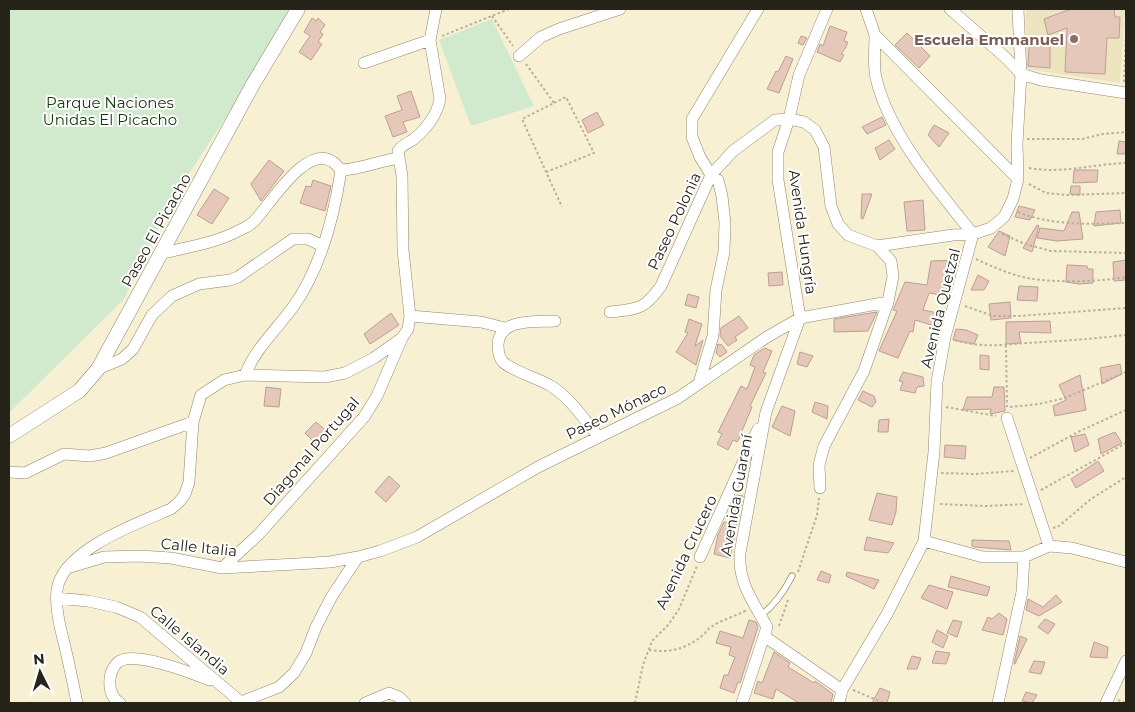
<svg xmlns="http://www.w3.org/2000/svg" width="1135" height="712" font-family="Montserrat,sans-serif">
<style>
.built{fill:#ede3bf}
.green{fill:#d1e9cd}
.building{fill:#e6c8bb;stroke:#bc9f92}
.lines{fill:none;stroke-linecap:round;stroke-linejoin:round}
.service-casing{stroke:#8e876c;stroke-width:7}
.minor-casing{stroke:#8e876c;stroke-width:12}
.tertiary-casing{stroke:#8e876c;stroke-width:15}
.path{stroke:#b7b199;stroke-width:2;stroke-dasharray:2.5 2.5;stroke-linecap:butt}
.service{stroke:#fff;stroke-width:5.5}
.minor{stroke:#fff;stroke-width:11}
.tertiary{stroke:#fff;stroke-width:14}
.education-dot{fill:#8d6e63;stroke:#fff;stroke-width:2}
.labels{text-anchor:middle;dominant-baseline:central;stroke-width:4;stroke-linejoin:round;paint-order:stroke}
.education-label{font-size:15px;font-weight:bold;fill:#785e54;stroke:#fff;text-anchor:end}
.park-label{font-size:15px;fill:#13390b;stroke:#fff}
.street-label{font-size:15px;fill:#262318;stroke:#fff}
</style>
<rect width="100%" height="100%" fill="#f8f0d3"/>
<path class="built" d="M1026 9H1125L1120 83 1026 69Z"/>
<path class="green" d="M9 9H291L251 79 175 195 124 299 9 413Z
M492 19 534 106 471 126 439 40Z"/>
<path class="building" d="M1071 9H1114L1115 17H1120L1119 38H1107L1105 74 1065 72 1067 28 1048 35 1044 19Z
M312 18 316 21 318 18 325 25 320 32 323 34 318 42 322 44 311 60 299 52 310 36 304 32Z
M830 26 847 32 844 41 848 42 845 49 841 54 844 55 840 62 817 52 820 44 823 46Z
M907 33 930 56 919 68 895 45Z
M801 36 807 38 803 45 798 43Z
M1029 46H1050V68L1028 66Z
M786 56 793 59 779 93 767 89 776 71 778 72Z
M411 91 420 117 403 122 407 132 393 137 385 116 402 110 397 96Z
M597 112 604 125 588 133 582 120Z
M882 117 886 125 867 134 862 127Z
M934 125 949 133 939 147 928 135Z
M889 140 895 149 880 160 875 148Z
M1119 141 1126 142V154H1117Z
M269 160 284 171 261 201 251 184Z
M1074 170H1098L1097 182 1073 183Z
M313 180 331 186 325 211 300 203 306 186 311 187Z
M1071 186H1080V195L1070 194Z
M214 189 229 198 212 224 197 215Z
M862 194H872L863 219 861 218Z
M923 200 925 230 907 231 904 202Z
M1019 206 1035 210 1030 220 1015 217Z
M1120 210 1121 223 1094 226 1096 212Z
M1072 212H1079L1083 239 1057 241 1037 238 1040 228 1064 231Z
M1037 225 1039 226 1032 252 1023 248Z
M999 231 1010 236 1005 256 988 247Z
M957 260 947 296 929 293 923 310 943 314 938 327 915 320 913 332 910 331 898 358 879 351 897 311 893 310 905 282 927 285 931 261Z
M1126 260V280L1114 281 1113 262Z
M1067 265 1087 266 1088 269H1093V283L1079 284 1066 282Z
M782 272 783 285 769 286 768 273Z
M978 275 989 281 984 290H971Z
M1019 286 1038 287 1037 301 1017 300Z
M688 294 699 297 696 308 685 305Z
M1010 302 1011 318 991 320 989 304Z
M877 312 868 331 834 332V319Z
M391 313 399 325 370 344 364 334Z
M739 316 748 328 735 337 737 340 728 346 720 336 721 328Z
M689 319 702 324 695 346 703 340 696 365 676 352 688 333 685 332Z
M1050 321 1051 333 1019 332 1021 343 1006 344V322Z
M956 329 966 330 978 335 974 344 953 340Z
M718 344 722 345 727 352 720 357 716 353Z
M765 348 772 351 763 372 766 373 750 406 752 407 742 431 743 432 737 442 733 440 728 450 717 444 722 434 718 432 741 386 747 389 755 367 750 365 754 355Z
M800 352 813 356 807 367 797 364Z
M980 355 989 356V370L980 369Z
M1120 364 1122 374 1102 384 1100 368Z
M903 372 923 377 924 386 917 387 915 393 900 390 903 382 899 381Z
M1080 375 1086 410 1055 416 1053 406 1066 400 1059 385Z
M266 387 281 389 279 407 264 406Z
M994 387H1004L1005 411 990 414 991 409 963 410 967 397H992Z
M863 391 874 396 876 402 872 407 858 400Z
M815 402 828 406 827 419 812 412Z
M782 406 795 411 790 436 772 427Z
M889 419 888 432H878L879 420Z
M316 422 330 434 318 446 305 433Z
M1115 432 1122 443 1101 454 1098 439Z
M1085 434 1089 445 1075 452 1071 437Z
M945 445 966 446 965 459 944 457Z
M1098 461 1104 471 1076 488 1071 479Z
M389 476 400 486 386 502 375 492Z
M877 493 897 497 896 512 892 525 869 520Z
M736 495 743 496 730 558 714 554 718 535 724 522 729 523 732 504Z
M867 537 894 543 888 553 864 550Z
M972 540 1009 541 1011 550 974 547 972 546Z
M821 571 831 575 829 583 817 580Z
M847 572 879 580 874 589 846 576Z
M951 576 990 587 987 596 948 587Z
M929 585 953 592 947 609 921 598Z
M1056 595 1062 602 1039 616 1026 610 1028 599 1043 607Z
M999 613 1007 619 1003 635 982 630 988 617 992 619Z
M1045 619 1055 624 1048 634 1038 627Z
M749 620 756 622 758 627 740 683 738 682 734 693 720 688 724 675H728L735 657 729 655 731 647 716 643 720 631 743 638Z
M953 620 962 622 957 637 947 633Z
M937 630 948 636 943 648 932 642Z
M1020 636 1027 639 1015 664H1014Z
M1094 642 1108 647 1107 658 1090 657Z
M936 651 950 653 946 664 932 663Z
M774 652 790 663 788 667 814 683 815 681 833 694 831 703H799L776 689 773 699 754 693 758 681 762 683Z
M912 656 921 658 917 669H907Z
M1034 661 1045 662 1041 674 1029 672Z
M880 688 890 692 887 703H872Z
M1026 692 1037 695 1032 703 1022 701Z"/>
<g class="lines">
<g class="service-casing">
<path id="service" d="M760 616C775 605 784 592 792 576"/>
</g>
<g class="minor-casing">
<path id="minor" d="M866 9 875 35 1018 179
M950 9 1005 57 1021 74 1041 80 1126 93
M875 35C875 49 873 64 876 78 889 134 938 190 973 234
M519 56 541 37 559 29 620 9
M364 63 430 40
M341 170C361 169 379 161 399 158
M162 253C189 247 216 243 240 230 245 228 252 224 256 219 271 203 307 143 333 162 336 164 339 168 341 170
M610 312C638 309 644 310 661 286L711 175 733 151 775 120 789 119 804 122 815 130 824 147 831 206 838 224 848 235 877 246 953 235 973 234 991 228 1004 217 1013 199 1018 179 1017 144 1021 74 1018 9
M410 316 403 250 402 176 398 151C403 144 408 143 414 139 427 128 437 115 440 99L430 40 436 9
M555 321C535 322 500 318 498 344 498 350 499 358 503 362 514 372 538 378 551 386 570 398 584 419 598 436
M98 369 122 359 133 349 152 315 172 296 199 284 230 280 238 277 293 239H308L323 246
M245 375 325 377 345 373 374 358 402 338 408 329 410 316 481 322 505 328
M699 383 713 336 716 290 724 252 725 223 722 196 718 180 711 175 700 157 692 137V119L758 9
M1007 418 1049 546
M9 472 25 473 64 454 90 456 106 453 193 422
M820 488 819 465 824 446 864 371 888 302 893 276 891 261 877 246
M924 541 983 557H1024L1049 546 1072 548 1126 562
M700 557 758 429
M67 568 104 557 140 556 171 558 222 568 297 564 330 562 358 557 380 551 417 537 538 467 678 398 767 337 800 318 888 302
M222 568 258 535 364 417 377 396 402 338
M56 598 88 601 116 607 140 617 242 703
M764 636 842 690
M241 702 279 687 294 673 306 653 316 627 332 596 358 557
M77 703C73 683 69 663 64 643 60 627 55 607 57 590 62 550 138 523 171 509L180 501 185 494 189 482 193 422 201 395 224 380 245 375C255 349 277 329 293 307 321 268 334 217 341 170
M120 703C112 698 109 689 110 679 110 673 115 662 122 660 140 653 192 673 209 680
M365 703 389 693 399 697 405 703
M742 703 767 627C753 601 738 583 740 553L766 412 800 318 778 180V152L789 119 799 75 827 9
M839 703 842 690 887 614 924 541 934 452 937 382 945 337 973 234
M998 703 1022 592 1024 557
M1106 703 1126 661"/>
</g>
<g class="tertiary-casing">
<path id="tertiary" d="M9 436 79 391 98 369 252 86 298 9"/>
</g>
<path class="path" d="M492 16 513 46
M442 36 509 9
M526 64 554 103 522 119 562 207
M1124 82 1126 32
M1027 139H1082L1103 134 1126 132
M1029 168C1062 174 1094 164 1126 163
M546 172 594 153 566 97 554 103
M1029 184 1046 193 1068 195 1126 193
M1018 212C1052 226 1090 224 1126 223
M1002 234 1025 244 1051 251 1126 253
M976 259C993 267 1009 274 1027 278 1055 283 1098 282 1126 277
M965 306 993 316H1019L1126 308
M955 340C980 348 1001 345 1027 343 1060 341 1093 339 1126 335
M1006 345 1007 407
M946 407 996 416
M1010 407 1039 404 1065 398 1126 372
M1030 458 1080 431 1126 410
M941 473 975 474 1014 471
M1041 490 1126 443
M940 504 985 506 1025 504
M1053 528 1059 526 1091 499 1126 477
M798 572 817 515 819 498
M779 626 788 600
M649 650C669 653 687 649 703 635 706 632 708 629 711 627 721 620 736 616 747 610
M853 690 884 703
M1118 700 1126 703
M635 703 643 665 652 641 669 624 679 609 697 566"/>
<use href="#service" class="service"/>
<use href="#minor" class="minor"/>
<use href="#tertiary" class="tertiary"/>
</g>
<circle class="education-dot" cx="1074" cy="39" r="5"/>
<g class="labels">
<g class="education-label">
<text x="1064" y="39">Escuela Emmanuel</text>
</g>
<g class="park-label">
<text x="110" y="102">Parque Naciones<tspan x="110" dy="17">Unidas El Picacho</tspan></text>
</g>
<g class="street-label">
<text transform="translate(674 221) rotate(-65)">Paseo Polonia</text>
<text transform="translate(156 230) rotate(-61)">Paseo El Picacho</text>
<text transform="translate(803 232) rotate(82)">Avenida Hungría</text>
<text transform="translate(940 308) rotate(-76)">Avenida Quetzal</text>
<text transform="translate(616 411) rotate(-26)">Paseo Mónaco</text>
<text transform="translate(311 451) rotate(-49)">Diagonal Portugal</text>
<text transform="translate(736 495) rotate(-80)">Avenida Guaraní</text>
<text transform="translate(199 547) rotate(6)">Calle Italia</text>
<text transform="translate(686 552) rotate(-65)">Avenida Crucero</text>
<text transform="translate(190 640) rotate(40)">Calle Islandia</text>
</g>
</g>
<rect width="1135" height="712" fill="none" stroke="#262318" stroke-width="20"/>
<g transform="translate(40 672) rotate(355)" stroke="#ffffff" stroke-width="4" paint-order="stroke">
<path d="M0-4L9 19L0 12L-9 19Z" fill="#262318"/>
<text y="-8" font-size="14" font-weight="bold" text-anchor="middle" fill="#262318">N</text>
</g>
</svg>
